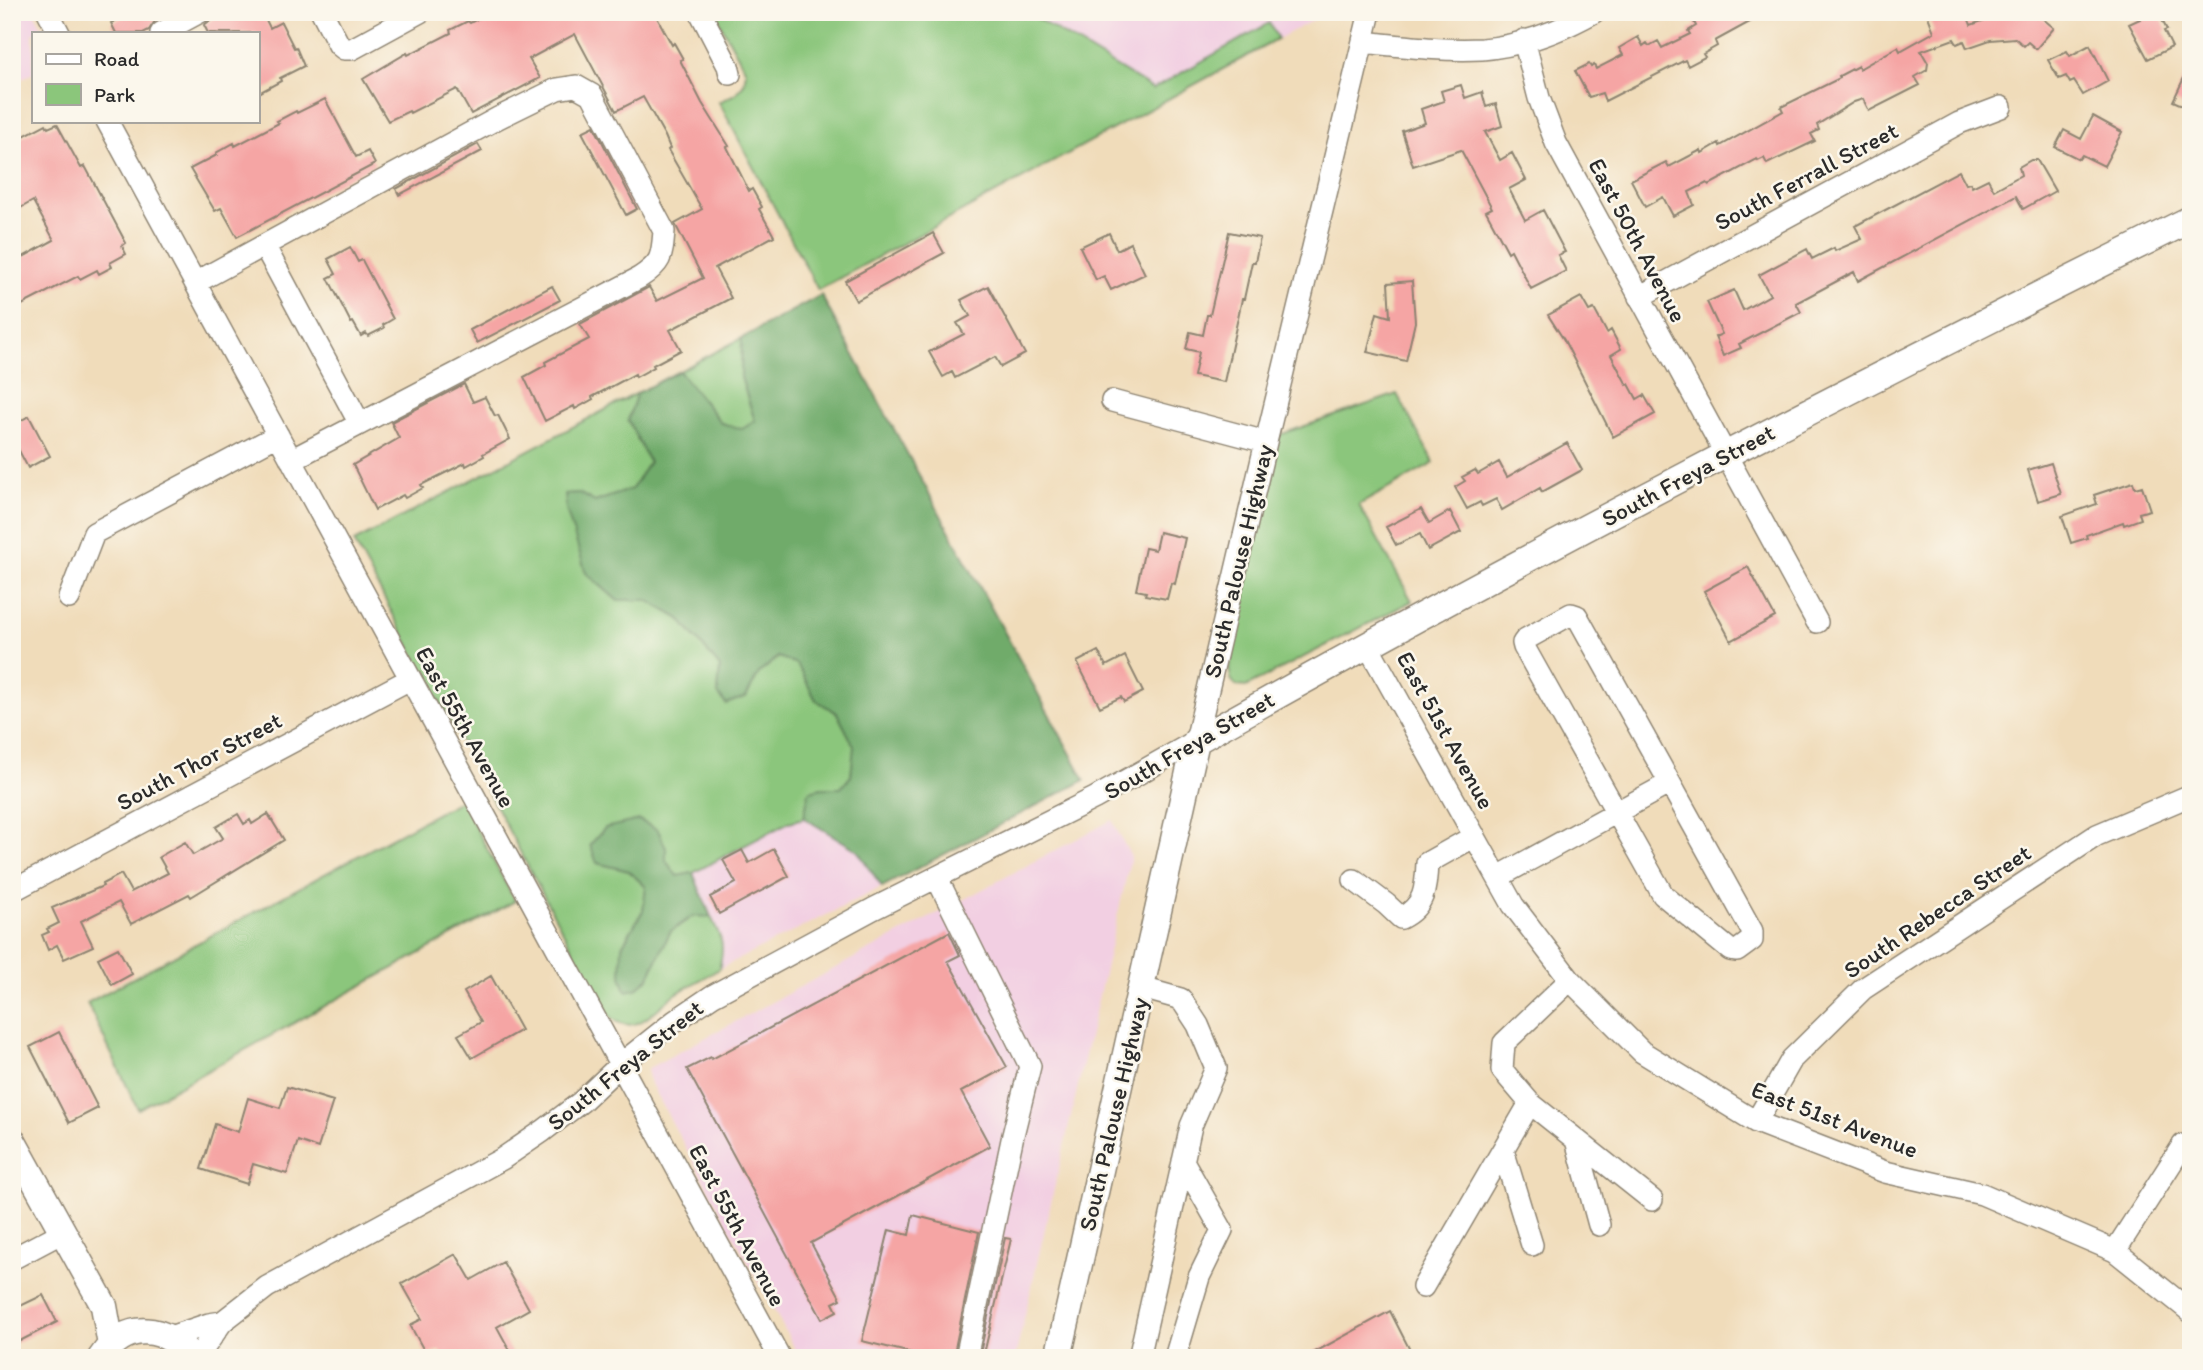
<svg xmlns="http://www.w3.org/2000/svg" width="2203" height="1370" font-family="Itim,sans-serif">
<style>
.built{fill:#f2cfe2}
.green{fill:#8bc67b;stroke:#5b7853;stroke-width:2}
.forest{fill:#70ab6b;stroke:#4e6b4b;stroke-width:2}
.building{fill:#f5a5a4}
.lines{fill:none;stroke-linecap:round;stroke-linejoin:round}
.minor-casing{stroke:#8e8472;stroke-width:24}
.major-casing{stroke:#8e8472;stroke-width:29}
.minor{stroke:#fff;stroke-width:21}
.major{stroke:#fff;stroke-width:26}
.labels{text-anchor:middle;dominant-baseline:central;stroke-width:5;stroke-linejoin:round;paint-order:stroke}
.street-label{font-size:24px;fill:#2b2b2b;stroke:#fbf7ec}
</style>
<rect width="100%" height="100%" fill="#fbf7ec"/>
<filter id="ink" filterUnits="userSpaceOnUse"><feTurbulence type="fractalNoise" baseFrequency=".0143" numOctaves="2"/><feDisplacementMap in="SourceGraphic" scale="14" xChannelSelector="R" yChannelSelector="G"/><feConvolveMatrix kernelMatrix="1 2 1 2 8 2 1 2 1" color-interpolation-filters="sRGB"/></filter>
<filter id="wash" filterUnits="userSpaceOnUse"><feTurbulence type="fractalNoise" baseFrequency=".00686" numOctaves="4" result="noise"/><feDisplacementMap in="SourceGraphic" scale="28" xChannelSelector="R" yChannelSelector="G"/><feGaussianBlur stdDeviation="1.57" result="paint"/><feColorMatrix in="noise" values="0 0 0 0 0 0 0 0 0 0 0 0 0 0 0 0 0 1.4 0 .05"/><feComposite in="paint" operator="in"/></filter>
<g filter="url(#wash)">
<rect width="100%" height="100%" fill="#f0dcba"/>
<path class="built" d="M12 12H34L45 33H33V73L12 84Z
M1026 12H1328L1278 39 1268 23 1153 90Z
M804 818 857 850 882 887 719 969 723 953 722 939 693 873 789 822Z
M1112 820 1131 857 1015 1358H800L650 1082 647 1069Z"/>
<path class="green" d="M714 12H1026L1153 89 1269 23 1278 39 818 290 719 102 735 94 744 84 746 71Z
M742 338 741 377 755 421 742 430 721 423 679 371Z
M637 393 628 420 649 462 632 489 595 502 579 493 565 494 586 573 617 600H647L680 619 720 667 718 694 746 697 759 673 779 657 797 663 816 700 837 713 855 746 851 776 841 788H822L809 791 804 818 789 822 693 873 677 876 666 861V848L597 863 629 871 646 887 643 911 622 946 648 979 670 932 694 915 711 917C722 939 725 945 719 969 705 978 689 985 676 994 653 1010 633 1043 606 1012L354 542Z
M1397 394 1434 463 1359 505 1412 601 1246 687 1236 686 1231 679 1229 669 1279 435Z
M461 800 515 901 138 1109 87 1003Z"/>
<path class="forest" d="M821 295 1085 780 882 887 857 850 804 818 809 791 822 788H841L851 776 854 746 837 713 816 700 797 664 778 657 759 673 746 697 726 704 718 694 720 667 680 619 647 600H617L586 573 566 509 565 494 579 493 595 502 632 489 649 462 628 420 637 393 679 371 721 423 742 429 755 421 741 377 742 338Z
M639 820 658 830 666 848V861L677 876 693 873 711 917 693 916 670 932 648 979 636 989 626 991 621 976 622 946 643 911 646 887 629 871 597 863 590 845 605 828Z"/>
<g id="blocks">
<path class="building" d="M132 12H172L155 21 149 30 143 33H116L111 23Z
M222 12H262L270 28 281 22 294 48 296 47 304 66 280 78 281 81 257 94V33H208L204 25Z
M490 12H654L672 45 674 43 683 59 680 60 702 103 729 146 727 147 749 191 752 189 762 207 759 209 774 236 715 268 731 298 670 330 681 350 653 365 654 367 636 377 635 374 592 397 593 399 575 409 574 406 545 421 524 377 546 365 545 362 589 339 580 324 649 287 657 301 703 278 675 224 702 209 668 150 670 148 665 136 643 97 616 111 575 34 529 59 540 78 471 114 457 89 410 113 409 111 388 121 363 79 407 53 408 55 451 33 450 30 468 21 470 23Z
M1689 12H1768L1715 41 1717 46 1703 54 1705 57 1688 66 1685 60 1605 101 1602 93 1589 97 1575 71 1589 64 1591 67 1594 65 1596 69 1623 55 1619 48 1638 37 1643 46 1647 43 1649 46 1658 41 1662 48 1690 34 1688 31 1696 26Z
M1940 12H1966L1971 25 2002 14 2035 12 2054 28 2036 49 2028 42 2024 46 2015 38 1990 40 1967 48 1964 41 1957 44 1954 39 1921 51 1928 63 1927 70 1915 77 1920 85 1869 111 1863 99 1854 102 1817 125 1819 130 1811 134 1815 141 1767 164 1764 158 1758 161 1757 159 1709 185 1707 183 1689 192 1694 205 1673 216 1663 197 1645 207 1631 180 1666 162 1669 167 1701 150 1702 153 1719 143 1720 146 1783 111 1781 107 1840 78 1839 76 1858 66 1859 69 1898 47 1900 51 1934 32 1928 16Z
M2137 12H2158L2167 30 2164 31 2172 47 2148 59 2129 24 2140 19Z
M2090 45 2108 81 2083 95 2074 81 2070 83 2066 76 2059 79 2048 60 2067 51 2070 56Z
M2191 63V109L2173 101Z
M1461 85 1465 98 1482 92 1486 107 1496 104 1502 126 1485 132 1500 160 1512 153 1526 180 1509 189 1525 220 1543 210 1565 252 1558 255 1566 271 1531 289 1511 250 1508 252 1486 211 1492 208 1461 150 1413 166 1402 131 1425 123 1421 109 1444 101 1441 91Z
M325 99 356 157 368 151 375 164 237 237 221 208 215 211 190 169 217 155 216 153 234 143 235 146 279 123 277 121 296 111 297 113Z
M2093 116 2122 132 2104 166 2082 155 2079 159 2055 147 2064 130 2081 139Z
M46 124 48 128 57 124 81 168 85 166 126 243 122 246 126 254 110 263 112 267 99 274 97 270 80 279 78 276 12 310V263L54 240 33 201 17 210 12 202V142Z
M594 126 637 209 626 215 582 132Z
M478 144 482 151 399 195 396 189Z
M2031 160H2037L2055 191 2023 209 2016 196 1858 281 1854 272 1796 303 1801 312 1739 344 1741 348 1723 356 1715 337 1722 334 1707 302 1734 290 1743 310 1770 295 1759 275 1807 249 1812 259 1834 248 1835 251 1862 239 1855 226 1959 171 1966 184 1970 183 1972 187 1988 179 1994 190 2021 175 2019 167Z
M1229 232 1260 238 1255 262H1252L1244 299H1242L1224 382 1194 376 1199 352 1186 349 1190 332 1203 335 1207 315H1210Z
M933 233 944 253 856 301 845 281Z
M1109 233 1117 250 1130 243 1145 274 1111 290 1104 276 1096 280 1080 247Z
M350 247 358 262 362 260 393 319 383 325 384 328 368 336 366 333 361 336 353 322 351 323 328 278 336 274 328 259Z
M1412 281 1415 322 1406 361 1367 352 1377 313 1390 317 1388 283Z
M552 286 560 300 477 343 470 330Z
M988 286 1025 354 1001 367 995 357 955 378 952 372 943 377 929 352 964 334 957 323 970 316 961 300Z
M1581 297 1589 311 1594 309 1607 333 1611 330 1621 349 1611 355 1627 385 1629 384 1637 399 1644 395 1655 414 1613 437 1564 340 1548 315Z
M464 384 473 402 485 397 495 416 498 415 510 439 483 454 484 456 466 466 465 463 421 485 423 488 405 498 403 495 375 510 353 465 399 438 391 422Z
M29 416 50 456 28 468 12 437V425Z
M1567 443 1582 470 1542 492 1540 488 1502 510 1496 499 1482 506 1480 502 1467 509 1455 487 1465 481 1462 477 1475 470 1478 474 1499 462 1507 477Z
M2051 463 2061 494 2038 501 2028 470Z
M2133 482 2135 488 2142 486 2150 510 2139 513 2141 519 2124 525 2123 522 2086 535 2087 538 2071 543 2062 516 2097 504 2094 495Z
M1421 509 1429 523 1450 511 1461 532 1428 550 1420 534 1396 545 1386 527Z
M1159 532 1185 538 1175 584 1171 583 1167 599 1145 595 1146 592 1136 590 1145 548 1155 550Z
M1748 567 1775 617 1731 641 1704 591Z
M1098 651 1106 666 1125 656 1143 692 1124 702 1121 697 1100 707 1077 662Z
M238 814 244 824 250 820 252 824 268 814 284 840 191 897 189 894 131 924 119 902 81 921 93 946 64 959 57 945 48 950 42 935 49 932 47 929 59 923 52 908 103 886 102 884 121 874 131 892 168 873 159 857 185 842 193 855 223 838 216 827Z
M774 849 789 876 719 914 710 897 736 883 723 860 742 850 749 863Z
M949 932 960 955 948 961 1007 1067 961 1092 990 1146 811 1243 841 1299 833 1303 837 1311 822 1319 687 1069 711 1057 712 1059Z
M118 948 132 974 112 985 98 958Z
M491 976 521 1030 472 1058 458 1035 481 1022 464 992Z
M59 1032 98 1108 69 1123 30 1047Z
M287 1087 333 1101 318 1148 298 1141 287 1174 253 1164 247 1184 201 1169 215 1124 238 1132 248 1098 280 1108Z
M913 1215 979 1232 953 1358H932L862 1341 889 1230 909 1235Z
M1005 1238 1011 1239 983 1358H979Z
M456 1254 471 1280 503 1262 529 1309 497 1327 514 1358H443L439 1350 427 1356 410 1325 422 1319 402 1284Z
M43 1295 57 1322 12 1345V1310Z
M1390 1311 1414 1358H1304Z"/>
</g>
</g>
<g filter="url(#ink)">
<use href="#blocks" fill-opacity="0" stroke="#8e8472" stroke-width="2"/>
<g class="lines">
<g class="minor-casing">
<path id="minor" d="M48 12 59 33
M322 12 339 45 344 49H352L420 12
M700 12 728 66 730 74
M161 33 200 12
M1524 40 1539 98 1556 143 1817 622
M1363 42C1402 46 1443 51 1482 49 1521 46 1560 31 1594 12
M107 121 780 1358
M265 247 360 424
M195 283 498 118 557 89 576 86 592 95 664 231C662 257 662 263 639 278L291 460
M1639 297 1959 123 2001 107
M1112 401 1266 442
M69 598 94 533 278 435
M1367 644 1513 905 1570 980 1642 1052 1756 1122 1885 1172 1982 1194 2115 1251 2191 1312
M1498 877 1670 783 1752 931V940L1737 951 1730 950 1663 895 1524 647 1523 643 1526 639 1571 614 1577 616 1670 783
M937 878 1030 1066 1013 1135 966 1358
M1354 880 1386 904 1401 918C1425 906 1426 888 1427 863L1475 836
M12 891 410 679
M1570 980 1504 1043 1502 1070 1530 1103 1652 1200
M1756 1122 1792 1059 1863 989 2097 835 2191 795
M1576 1140 1599 1225
M1503 1150 1532 1245
M2115 1251 2183 1145
M12 1259 63 1232
M1423 1287 1530 1103
M170 1337 209 1324 222 1322
M197 1358 222 1322 267 1287 502 1159 543 1131 581 1102 621 1064 675 1021 712 996 873 909 1095 798 1196 741 1266 442 1370 12
M1139 1358 1191 1126 1216 1068 1198 1025 1181 999 1142 988
M1175 1358 1199 1277 1222 1230 1183 1161"/>
</g>
<g class="major-casing">
<path id="major" d="M12 1140 104 1306 111 1345
M101 1358C127 1319 165 1326 193 1358
M1058 1358 1196 741C1522 556 1856 386 2191 219"/>
</g>
<use href="#minor" class="minor"/>
<use href="#major" class="major"/>
</g>
</g>
<g class="labels">
<g class="street-label">
<text transform="translate(1806 176) rotate(-28)">South Ferrall Street</text>
<text transform="translate(1638 240) rotate(62)">East 50th Avenue</text>
<text transform="translate(1688 475) rotate(-28)">South Freya Street</text>
<text transform="translate(1238 561) rotate(-77)">South Palouse Highway</text>
<text transform="translate(466 727) rotate(61)">East 55th Avenue</text>
<text transform="translate(1446 730) rotate(61)">East 51st Avenue</text>
<text transform="translate(1189 745) rotate(-30)">South Freya Street</text>
<text transform="translate(199 761) rotate(-28)">South Thor Street</text>
<text transform="translate(1937 911) rotate(-34)">South Rebecca Street</text>
<text transform="translate(625 1065) rotate(-39)">South Freya Street</text>
<text transform="translate(1113 1114) rotate(-77)">South Palouse Highway</text>
<text transform="translate(1835 1119) rotate(21)">East 51st Avenue</text>
<text transform="translate(738 1225) rotate(62)">East 55th Avenue</text>
</g>
</g>
<rect width="2203" height="1370" fill="none" stroke="#fbf7ec" stroke-width="42"/>
<rect x="32" y="32" width="228" height="91" fill="#fbf7ec" stroke="#a8a59f" stroke-width="2"/>
<rect x="46" y="54" width="35" height="10" fill="#ffffff" stroke="#a8a59f" stroke-width="2"/>
<text x="94" y="66" font-size="21" fill="#2b2b2b">Road</text>
<rect x="46" y="84" width="35" height="21" fill="#8bc67b" stroke="#a8a59f" stroke-width="2"/>
<text x="94" y="102" font-size="21" fill="#2b2b2b">Park</text>
</svg>
